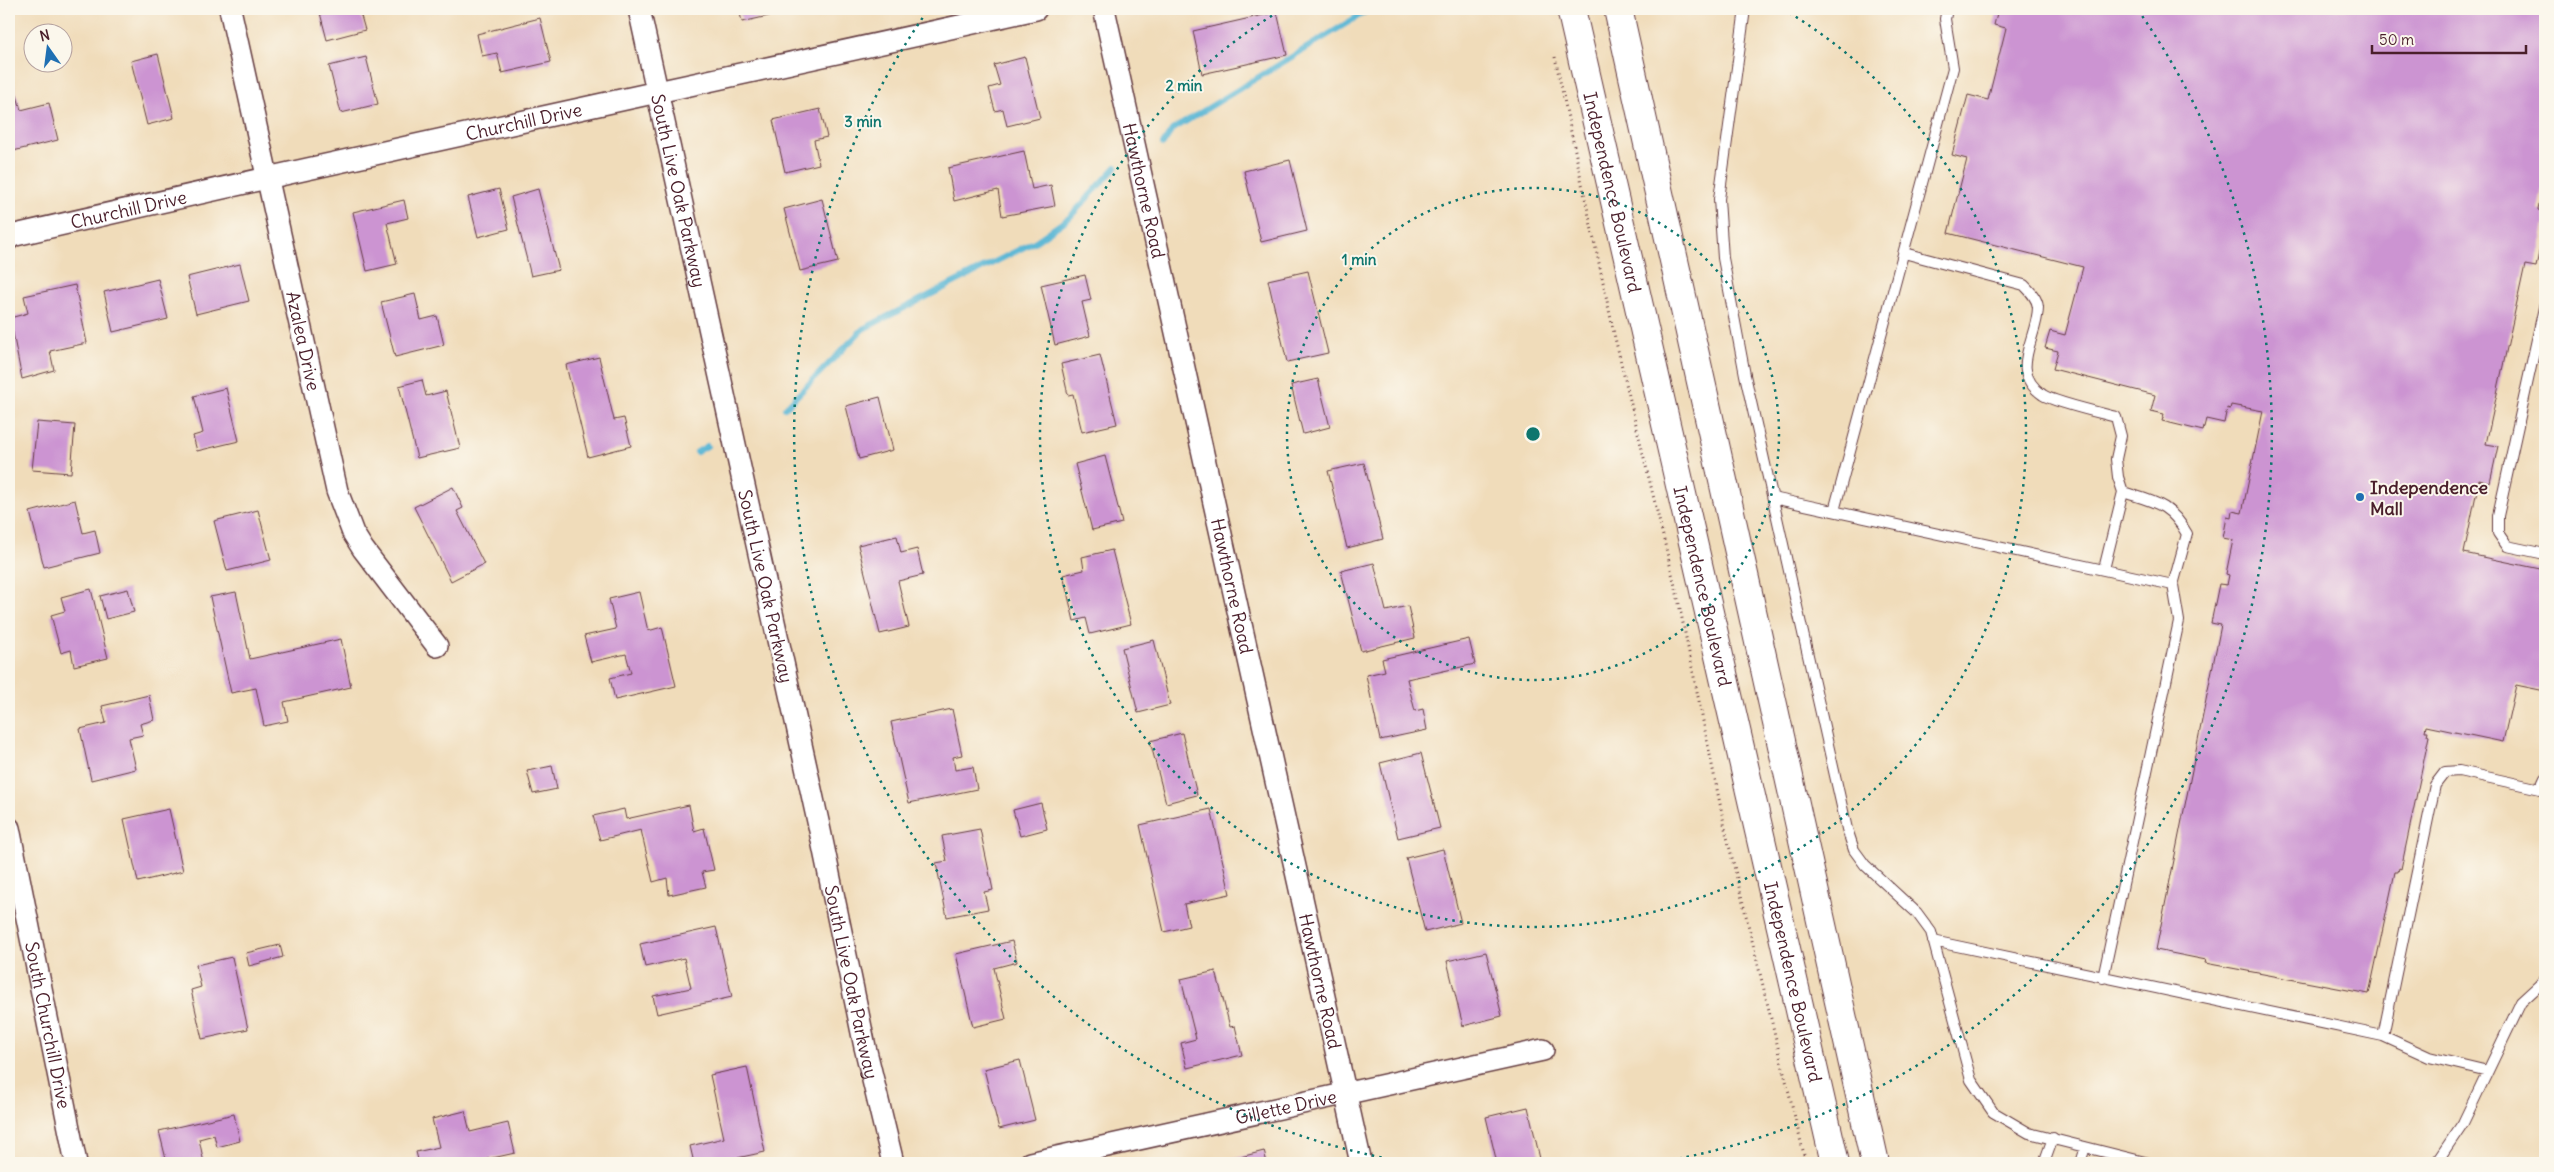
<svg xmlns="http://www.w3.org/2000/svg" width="2554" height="1172" font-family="Delius,sans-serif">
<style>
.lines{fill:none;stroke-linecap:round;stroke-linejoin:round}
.stream{stroke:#56b5d4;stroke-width:6}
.building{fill:#cc94d2}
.lane-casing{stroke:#633b40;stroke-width:12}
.street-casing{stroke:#633b40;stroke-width:24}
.secondary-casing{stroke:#633b40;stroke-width:30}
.path{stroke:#633b40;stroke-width:3;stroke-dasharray:1 4;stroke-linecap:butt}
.lane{stroke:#fff;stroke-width:10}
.street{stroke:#fff;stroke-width:21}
.secondary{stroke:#fff;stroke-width:28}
.ring{fill:none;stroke:#0f766e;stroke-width:2.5;stroke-dasharray:2.5 5}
.poi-dot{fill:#1f6fb2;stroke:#fbf7ec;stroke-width:2}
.labels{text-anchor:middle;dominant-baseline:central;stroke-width:4;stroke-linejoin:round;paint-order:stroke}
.street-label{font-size:18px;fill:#4a1f2b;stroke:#fbf7ec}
.poi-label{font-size:18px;font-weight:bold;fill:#4a1f2b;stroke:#fbf7ec;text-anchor:start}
.centre{fill:#0f766e;stroke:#fbf7ec;stroke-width:2.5}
.ring-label{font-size:15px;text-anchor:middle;font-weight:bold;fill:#0f766e;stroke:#fbf7ec;stroke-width:4;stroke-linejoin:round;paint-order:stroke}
</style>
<rect width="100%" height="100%" fill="#fbf7ec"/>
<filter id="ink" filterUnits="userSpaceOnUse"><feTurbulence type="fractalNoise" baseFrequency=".02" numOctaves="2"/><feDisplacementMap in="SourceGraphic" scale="10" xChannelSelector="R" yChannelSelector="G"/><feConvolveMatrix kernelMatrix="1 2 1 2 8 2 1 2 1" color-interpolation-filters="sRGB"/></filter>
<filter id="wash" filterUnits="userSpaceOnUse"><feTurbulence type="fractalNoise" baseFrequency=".0096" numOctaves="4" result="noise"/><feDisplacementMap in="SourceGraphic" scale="20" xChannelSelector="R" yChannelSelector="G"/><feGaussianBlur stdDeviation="1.12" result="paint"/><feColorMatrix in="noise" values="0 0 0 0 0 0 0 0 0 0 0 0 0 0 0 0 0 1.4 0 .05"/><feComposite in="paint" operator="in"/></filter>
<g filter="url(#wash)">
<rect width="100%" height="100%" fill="#f0dcba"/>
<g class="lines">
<path class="stream" d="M1163 144 1172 130 1370 9
M785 408 863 329 1036 241 1069 218 1116 167
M697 452 707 446"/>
</g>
<g id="blocks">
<path class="building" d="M319 9H359L365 30 327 40Z
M739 9H776L777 14 742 22Z
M1998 9H2545V175L2538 210 2545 212V224L2536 267 2525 265 2486 444 2498 446 2490 483 2479 480 2464 553 2545 570V691L2516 685 2503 742 2426 726 2425 731H2428L2427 735 2429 736 2401 869 2399 868 2398 872H2395L2369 994 2205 963 2206 960 2156 950 2221 625 2211 623 2219 584 2227 585 2229 575 2226 574 2233 540 2223 538 2227 517 2231 518 2232 511 2242 513 2263 411 2231 405 2230 409 2227 408 2224 423 2206 419 2203 431 2162 421 2164 414 2151 411 2155 395 2053 369 2058 351 2045 348 2050 331 2065 335 2083 267 1948 233 1967 159 1952 155 1968 95 1988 100 2006 28 1994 25Z
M1277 12 1287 55 1202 74 1193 31Z
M540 18 551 62 502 73 497 53 482 56 477 34Z
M158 54 174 118 147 125 131 61Z
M366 57 378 104 341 113 329 66Z
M1025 57 1040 118 1007 126 1003 109 995 111 989 88 1000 85 994 65Z
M13 81 21 110 49 103 58 140 9 152V82Z
M820 109 827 137 814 140 819 164 785 172 773 120Z
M1024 151 1032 189 1051 185 1055 206 1002 216 998 190 954 201 948 168Z
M1290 160 1307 231 1261 242 1244 171Z
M499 189 509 229 478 237 468 197Z
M538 189 559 270 531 276 511 197Z
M822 199 838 262 800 271 784 209Z
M404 200 408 218 387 223 397 264 367 271 353 212Z
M240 264 249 301 196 314 187 277Z
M1308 271 1328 353 1287 362 1268 280Z
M1085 275 1091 300 1082 302 1090 336 1055 345 1041 285Z
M158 279 168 319 113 332 104 292Z
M75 285 87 343 50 351 54 370 22 379 10 318 28 313 24 296Z
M415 294 421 320 437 316 444 345 395 357 381 302Z
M1100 355 1117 424 1082 432 1073 394 1068 395 1061 364Z
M599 357 614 420 624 418 631 446 588 457 566 365Z
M1318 379 1330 427 1303 434 1291 385Z
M422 380 426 396 446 391 460 448 417 458 399 386Z
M226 388 239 441 197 451 193 436 203 433 194 396Z
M880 397 893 450 859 459 846 406Z
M37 422 75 425 71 473 32 470Z
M1105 456 1122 523 1092 530 1075 464Z
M1364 463 1383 539 1347 548 1328 471Z
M453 487 463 508 457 511 484 564 451 581 414 507Z
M75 500 83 533 95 530 100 553 44 567 30 512Z
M258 510 271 560 227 571 214 521Z
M897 536 901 553 917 549 923 575 898 581 909 627 880 634 858 545Z
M1112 550 1131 624 1090 634 1086 618 1074 621 1063 575 1084 570 1082 557Z
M1374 563 1386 611 1408 606 1415 638 1361 651 1341 571Z
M91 589 108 658 74 666 71 650 61 653 51 615 65 611 61 597Z
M128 589 134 612 106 619 100 596Z
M236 592 250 659 341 639 351 687 284 702 288 721 264 726 256 688 231 693 210 597Z
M639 592 648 631 662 627 676 686 615 700 610 678 631 673 626 654 591 662 584 636 616 629 609 599Z
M1469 639 1475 664 1407 679 1415 711 1423 709 1427 730 1380 740 1366 675 1385 671 1382 659Z
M1154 640 1170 705 1138 713 1122 648Z
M149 695 154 720 140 724 143 735 129 738 136 769 91 780 80 729 106 723 102 706Z
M952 709 962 755 953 757 955 770 973 767 977 789 909 803 891 722Z
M1182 733 1197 795 1166 803 1150 741Z
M1421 753 1440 828 1398 838 1380 763Z
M552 766 557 789 533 794 527 771Z
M1041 803 1047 829 1020 836 1013 810Z
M689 805 694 831 704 828 714 870 702 872 706 887 669 895 667 878 653 882 641 830 600 840 593 816 624 809 626 819Z
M169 809 183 871 138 882 124 819Z
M1211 809 1230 894 1184 904 1189 926 1164 932 1140 825Z
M980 829 993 890 984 892 988 909 947 917 936 863 947 861 942 836Z
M1443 849 1461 923 1425 932 1406 858Z
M716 927 732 997 657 1014 653 996 691 988 684 958 645 967 640 944Z
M1012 941 1017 962 994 968 1006 1019 973 1027 956 954Z
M280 945 283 957 249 966 246 953Z
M1486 952 1502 1016 1463 1026 1447 961Z
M232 957 248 1029 202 1039 191 990 201 987 196 965Z
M1216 971 1230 1027 1235 1026 1242 1055 1187 1068 1181 1043 1196 1039 1181 979Z
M1020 1060 1035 1120 999 1129 984 1069Z
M747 1067 765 1152 714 1163H694L690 1146 724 1138 710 1075Z
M1528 1107 1541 1163H1497L1486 1117Z
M465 1111 470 1132 508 1123 515 1153 470 1163H419L416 1152 439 1147 432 1119Z
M234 1114 240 1141 217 1147 214 1135 199 1139 204 1163H167L159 1131Z
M1264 1151 1267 1163H1217Z"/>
</g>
</g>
<g filter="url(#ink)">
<use href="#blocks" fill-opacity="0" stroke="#633b40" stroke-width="1"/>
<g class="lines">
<g class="lane-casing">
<path id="lane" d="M1745 9 1719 199 1723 258 1745 375 1847 829 1854 850 1865 865 1917 913 1931 932 1971 1080 1993 1112 2029 1133 2149 1163
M1904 253 2024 285C2030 291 2037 298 2038 307 2038 339 2007 370 2043 395 2054 402 2101 413 2116 417L2121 436 2116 459 2118 477 2123 492C2154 502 2170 503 2187 534L2173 585 2179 621 2103 978
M2545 303 2498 516V533L2507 546 2545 554
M1773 498 2173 585
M1834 511 1953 68 1945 19 1947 9
M2104 569 2123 492
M2540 789 2545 778
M1933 941 2383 1036 2429 1057 2488 1071
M2383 1036 2435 785 2445 772 2459 771 2545 790
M2044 1163 2053 1138
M2080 1163 2085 1147
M2436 1163 2463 1123 2521 1002 2545 980"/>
</g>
<g class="street-casing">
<g id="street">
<path id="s1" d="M230 9 337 491 353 533 363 549 437 646"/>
<path id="s2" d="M639 9 819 826 865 1047 893 1163"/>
<path id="s3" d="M1104 9 1361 1163"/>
<path id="s4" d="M9 239 11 236C352 157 694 85 1036 9"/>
<path id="s5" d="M9 828 76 1163"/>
<path id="s6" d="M1030 1163 1543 1050"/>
</g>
</g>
<g class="secondary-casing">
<g id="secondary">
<path id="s7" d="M1571 9 1835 1163"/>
<path d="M1618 9 1875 1163"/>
</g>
</g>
<path class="path" d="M1555 57 1615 338 1677 594 1726 833 1806 1163"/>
<use href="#lane" class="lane"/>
<use href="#street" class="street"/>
<use href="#secondary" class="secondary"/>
</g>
</g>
<g class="ring">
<circle cx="1533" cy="434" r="246"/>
<path d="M1783 9A493 493 0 1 1 1283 9"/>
<path d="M1411 1163A739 739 0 0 1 928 10M2138 10A739 739 0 0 1 1655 1163"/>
</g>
<circle class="poi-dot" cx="2360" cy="497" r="5"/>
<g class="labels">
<g class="street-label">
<text stroke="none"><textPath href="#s4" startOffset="529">Churchill Drive</textPath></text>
<text stroke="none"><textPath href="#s2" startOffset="186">South Live Oak Parkway</textPath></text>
<text stroke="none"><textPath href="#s3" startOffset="186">Hawthorne Road</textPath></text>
<text stroke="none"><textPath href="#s7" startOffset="188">Independence Boulevard</textPath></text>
<text stroke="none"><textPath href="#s4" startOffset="124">Churchill Drive</textPath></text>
<text stroke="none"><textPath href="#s1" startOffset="340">Azalea Drive</textPath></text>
<text stroke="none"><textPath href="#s2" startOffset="591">South Live Oak Parkway</textPath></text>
<text stroke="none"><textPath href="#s3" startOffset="591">Hawthorne Road</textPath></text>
<text stroke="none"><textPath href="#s7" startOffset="592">Independence Boulevard</textPath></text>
<text stroke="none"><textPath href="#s3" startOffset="996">Hawthorne Road</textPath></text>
<text stroke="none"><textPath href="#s7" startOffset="998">Independence Boulevard</textPath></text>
<text stroke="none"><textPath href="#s2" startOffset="996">South Live Oak Parkway</textPath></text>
<text stroke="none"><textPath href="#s5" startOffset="201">South Churchill Drive</textPath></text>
<text stroke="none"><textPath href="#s6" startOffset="262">Gillette Drive</textPath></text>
</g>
<g class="poi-label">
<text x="2370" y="487">Independence<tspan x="2370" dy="21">Mall</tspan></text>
</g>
</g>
<circle cx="1533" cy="434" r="8" class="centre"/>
<g class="ring-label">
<text x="1184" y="91">2 min</text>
<text x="863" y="127">3 min</text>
<text x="1359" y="265">1 min</text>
</g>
<rect width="2554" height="1172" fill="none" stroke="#fbf7ec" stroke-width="30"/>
<g transform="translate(48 48) rotate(346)"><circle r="24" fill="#fbf7ec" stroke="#b4a19f"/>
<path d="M0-4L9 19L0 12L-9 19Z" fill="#1f6fb2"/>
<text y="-8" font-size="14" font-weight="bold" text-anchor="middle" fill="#4a1f2b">N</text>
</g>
<path d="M2372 45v8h154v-8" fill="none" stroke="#4a1f2b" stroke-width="2.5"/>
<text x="2379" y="45" font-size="15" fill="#4a1f2b" stroke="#fbf7ec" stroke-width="4" paint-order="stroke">50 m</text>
</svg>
